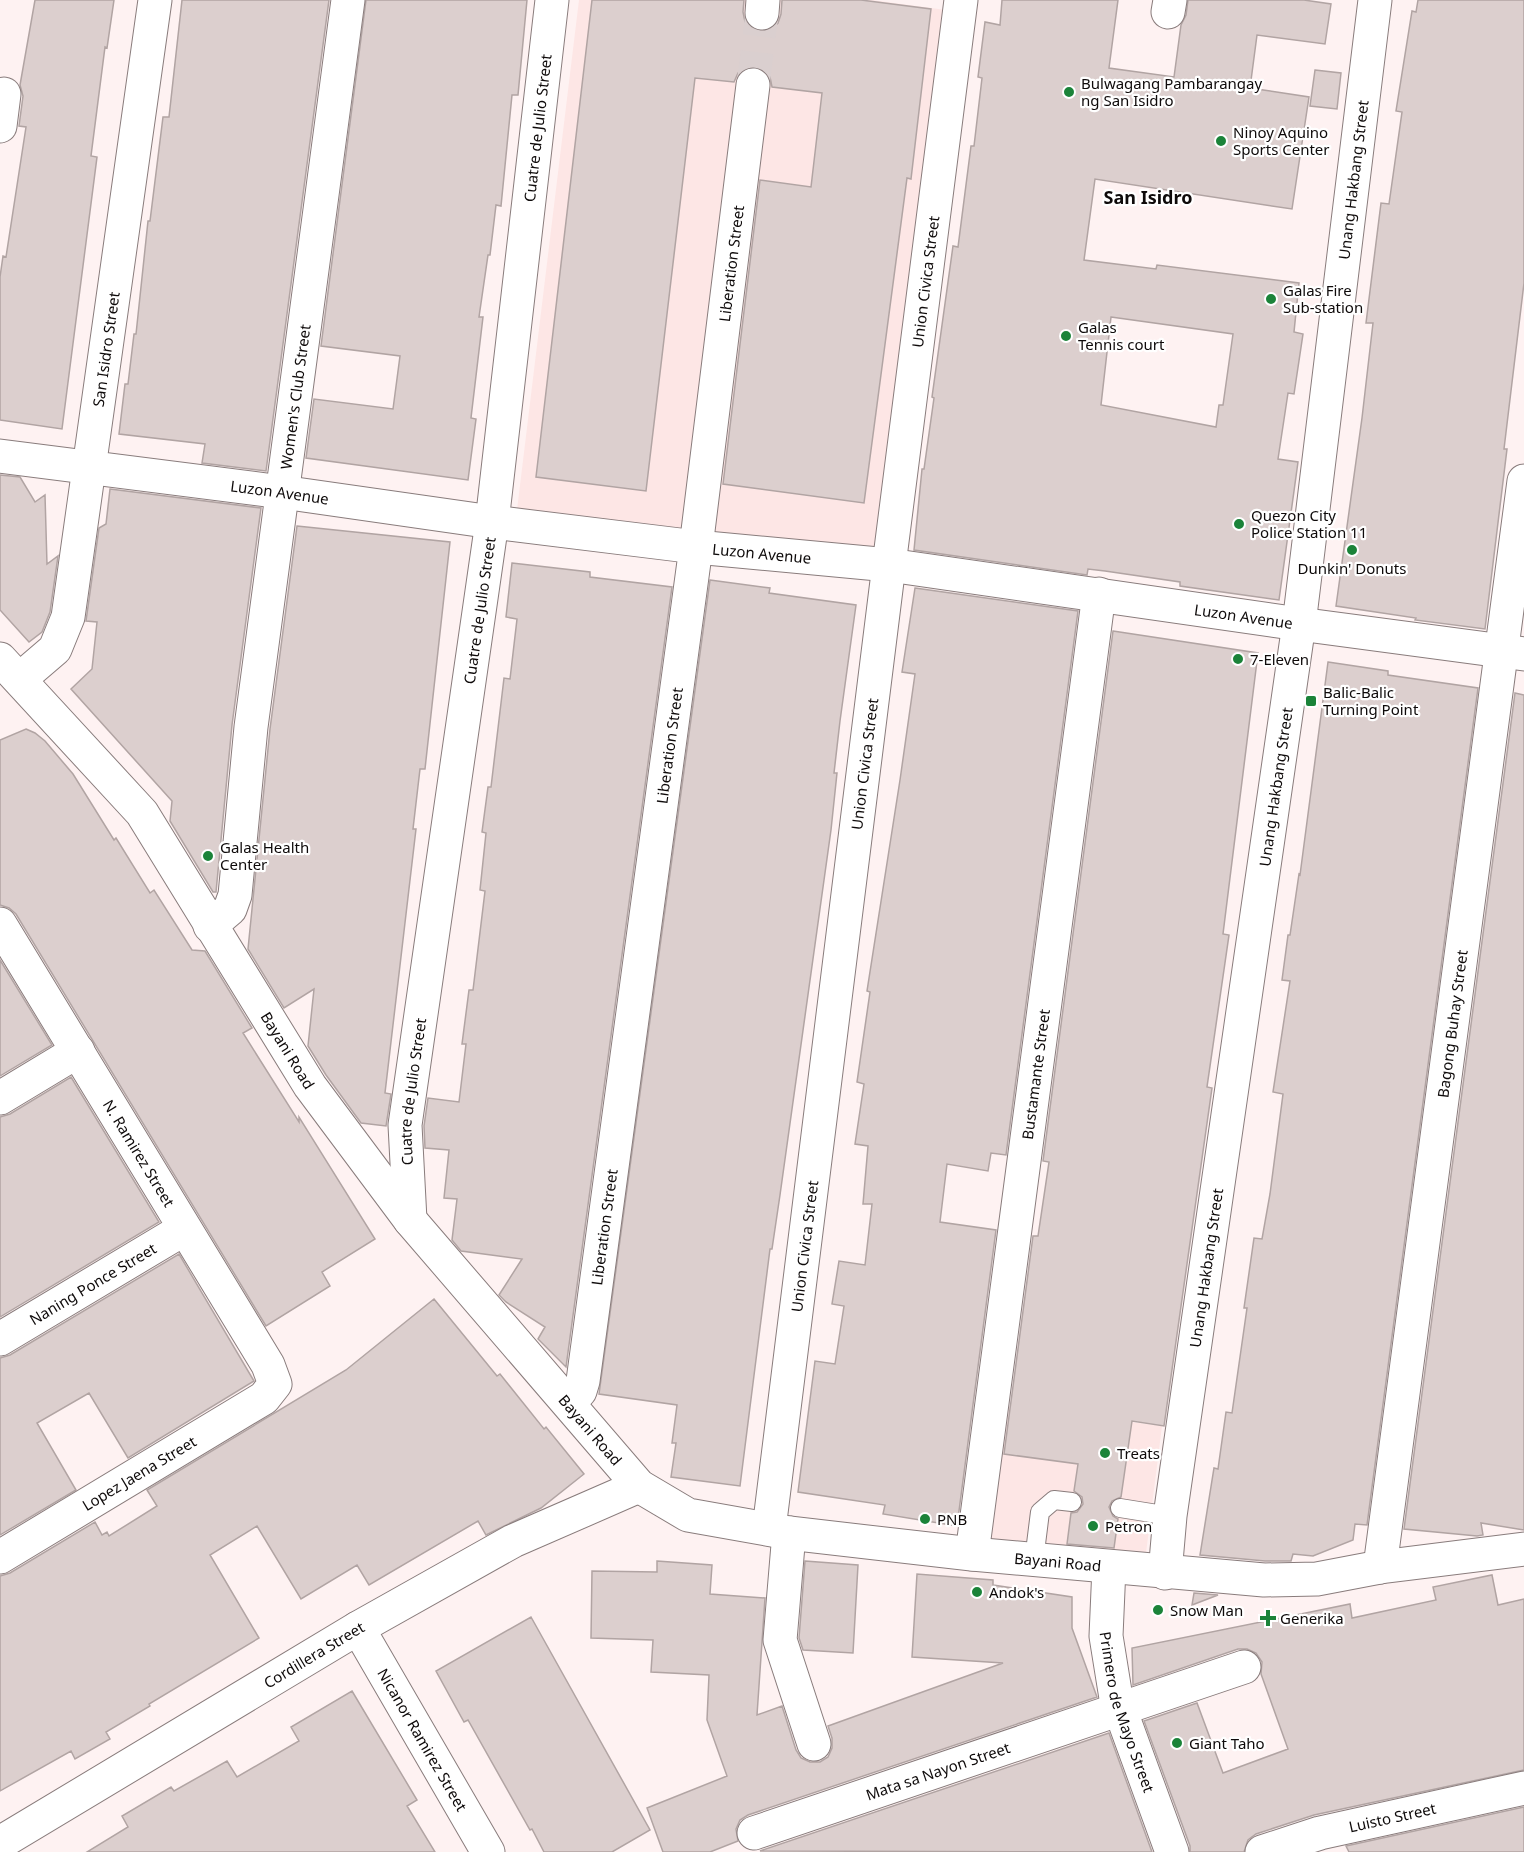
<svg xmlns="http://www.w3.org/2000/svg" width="1524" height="1852" font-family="'Noto Sans',sans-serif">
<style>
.built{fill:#fde6e5}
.building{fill:#dccfce;stroke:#b1a4a3;stroke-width:1.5;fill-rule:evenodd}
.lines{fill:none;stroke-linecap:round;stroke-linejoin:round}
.street-tunnel{stroke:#dacfcf;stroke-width:33;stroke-dasharray:33 16;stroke-linecap:butt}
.lane-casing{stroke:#897c7c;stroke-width:20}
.street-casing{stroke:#897c7c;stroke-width:35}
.secondary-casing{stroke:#897c7c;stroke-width:35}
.lane{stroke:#fff;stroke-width:18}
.street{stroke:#fff;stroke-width:33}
.secondary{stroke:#fff;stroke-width:33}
.poi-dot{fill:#1b8339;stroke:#fff;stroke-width:2}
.labels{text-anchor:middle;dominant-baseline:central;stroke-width:4.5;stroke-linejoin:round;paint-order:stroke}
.poi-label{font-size:15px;fill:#0e0a0a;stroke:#fff;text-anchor:start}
.street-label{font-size:15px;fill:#0e0a0a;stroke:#fff}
.quarter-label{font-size:18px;font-weight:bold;fill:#0e0a0a;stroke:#fff}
</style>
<rect width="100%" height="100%" fill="#fef2f2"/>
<path class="built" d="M579 0H872L946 10 882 553 517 510Z
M1006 1406 1162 1426 1145 1561 989 1540Z"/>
<path class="building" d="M35 0H114L107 48 105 47 91 156 97 157 62 429 0 420V277L3 256 6 257 26 127 19 126 23 96 20 85Z
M182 0H329L266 471 202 463 205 444 119 434 125 384H128L134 334H136L148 221H150L163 117H169Z
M366 0H527L518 95H512L501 206 496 205 490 255H488L479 317H483L471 418 476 419 468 480 306 458 314 399 393 409 400 356 321 346Z
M592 0H744L743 12 745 22 752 29 761 32 771 30 778 23 781 14 782 0H861L931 9 911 179 907 178 864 503 723 484 760 180 811 187 822 93 772 87 770 77 765 70 755 66 746 68 738 73 734 82 695 78 646 491 536 477Z
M1002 0H1118L1109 68 1174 77 1181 25 1186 15 1188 0H1304L1331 4 1325 44 1257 35 1250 88 1309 97 1292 209 1095 179 1084 260 1156 269 1157 265 1299 283 1294 332 1303 334 1294 394 1288 393 1278 459 1298 462 1279 600 1180 586V582L1105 571 1088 569 1087 575 914 550 922 469H924L934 398 932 397 953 246 958 247 971 146H974L982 78 978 77 985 22 1000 25ZM1111 317 1233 334 1223 405H1219L1216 427 1101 405Z
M1418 0H1524V283L1504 449H1507L1485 629 1415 620 1416 618 1336 606 1362 418 1373 323H1366L1381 203 1389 204 1402 112 1396 111 1412 11 1416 12Z
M1315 70 1341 73 1337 109 1310 106Z
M0 475 20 477 35 502 45 495 47 564 58 556 50 612 42 632 29 642 0 610Z
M110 489 261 508 232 725 216 892H213L170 821 172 801 71 689 92 669 97 622 86 621 99 528 106 524Z
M297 526 450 542 425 769H420L413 829H416L385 1093 391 1094 386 1126 361 1123 326 1075 308 1046 314 989 284 1008 248 949 270 729Z
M512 563 590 572V577L672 587 566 1367 538 1339 545 1327 506 1302 499 1295 522 1259 461 1251 452 1240 457 1199 444 1198 449 1150 425 1148 424 1126 428 1098 459 1102 466 1044H462L469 990H473L485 891 480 890 486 833 482 832 488 787H491L504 678 510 679 517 619 506 617Z
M710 580 770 588 769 593 856 605 840 721 834 773H837L831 830 780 1195 772 1249H770L740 1486 671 1477 676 1443H672L677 1405 599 1394Z
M915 588 1078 611 1006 1155 991 1153 988 1171 947 1164 940 1222 996 1230 957 1526 883 1514 885 1505 798 1492 815 1361 835 1364 844 1306 832 1304 839 1261 865 1265 872 1204H863L868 1146 855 1144 864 1084 857 1082 870 992 867 991 900 780 915 674 902 672Z
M1113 631 1258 653 1223 934 1229 935 1207 1087 1212 1088 1164 1426 1132 1421 1121 1497 1112 1501 1109 1507 1113 1516 1118 1519 1114 1548 1067 1544 1071 1513 1077 1512 1083 1504 1082 1497 1074 1491 1078 1464 1004 1454 1033 1236H1038L1049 1162 1043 1161Z
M1328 662 1388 671V675L1478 688 1367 1525 1355 1524 1353 1540 1313 1556 1293 1554 1291 1561H1265L1200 1555 1214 1468 1218 1469 1226 1412 1232 1413 1247 1308H1244L1254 1238 1262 1239 1270 1194 1283 1094 1273 1092 1290 981 1282 980 1288 935H1290L1299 874 1300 875Z
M1515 693 1524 695V1530L1481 1523 1483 1535 1477 1536 1404 1529Z
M26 729 35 733 45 741 73 774 114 840 116 838 150 893 154 890 192 950 205 951 252 1028 243 1033 299 1122V1117L375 1239 322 1272 330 1286 266 1326 16 914 9 908 0 905V740Z
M0 960 52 1045 0 1076Z
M71 1077 159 1222 0 1317V1117L10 1114Z
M179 1254 254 1381 128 1458 89 1393 37 1423 76 1490 0 1535V1358L10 1355Z
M434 1299 497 1376 500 1374 544 1429 546 1427 584 1474 541 1508 486 1535 478 1521 369 1585 357 1565 301 1599 257 1526 210 1555 259 1638 149 1704 150 1706 106 1732 110 1739 75 1759 71 1751 0 1791V1576L10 1573 95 1522 102 1535 107 1532 109 1536 157 1506 147 1490 346 1370Z
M657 1561 712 1565 710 1594 765 1598 757 1715 782 1706 796 1750 801 1758 810 1762H820L828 1757 832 1748V1738L828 1726 1003 1663 912 1657 917 1574 993 1580V1585L1072 1597V1628L1097 1697 748 1815 740 1820 736 1829 738 1841 710 1852H663L647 1808 727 1776 707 1720 709 1675 651 1672 653 1640 591 1638 592 1571 657 1572Z
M805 1561 858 1565 853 1653 803 1650 799 1638Z
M1492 1575 1498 1605 1524 1599V1770L1314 1815 1256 1834 1248 1840 1244 1852H1190V1846L1144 1721 1197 1703 1223 1773 1288 1749 1261 1674 1262 1662 1256 1653 1247 1649H1238L1133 1685 1132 1648 1350 1604 1352 1618 1436 1600 1433 1587Z
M1194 1593 1218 1595 1192 1605Z
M531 1617 650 1830 612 1852H544L532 1829 530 1830 468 1720 464 1722 436 1671Z
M352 1691 417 1800 407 1806 435 1852H87L128 1827 122 1816 171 1787 174 1791 227 1761 237 1777 299 1741 291 1727Z
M1109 1733 1152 1852 760 1851Z
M1524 1807V1852H1349L1346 1846Z"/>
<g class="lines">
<path class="street-tunnel" d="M753 85 762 13"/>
<g class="lane-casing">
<path id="lane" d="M1120 1508 1170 1516
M1034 1560 1040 1512 1054 1500 1072 1502"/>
</g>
<g class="street-casing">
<g id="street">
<path d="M1168 12 1170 0"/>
<path d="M762 13 763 0"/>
<path d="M0 126 4 94"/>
<path id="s1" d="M0 456 282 492 492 522 696 547 889 565 1299 624 1524 654"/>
<path id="s2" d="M20 679 55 649 68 617 155 0"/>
<path id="s3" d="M0 924 268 1365 275 1384 264 1398 0 1557"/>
<path id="s4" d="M210 926 230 909 235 895 251 727 348 0"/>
<path d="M0 1098 78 1051"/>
<path id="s5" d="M410 1220 405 1125 492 522 552 0"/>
<path id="s6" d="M0 1339 184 1229"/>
<path id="s7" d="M569 1403 580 1391 583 1381 696 547 753 85"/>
<path id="s8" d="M769 1529 889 565 961 0"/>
<path d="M789 1533 780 1640 814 1744"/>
<path id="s9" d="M972 1554 1099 594"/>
<path id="s10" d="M1109 1567 1106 1636 1116 1698 1172 1852"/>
<path id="s11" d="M1380 1567 1524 481"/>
<path id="s12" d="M1165 1573 1170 1516 1299 624 1375 0"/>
<path id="s13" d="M754 1833 1244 1667"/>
<path id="s14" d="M1262 1852 1320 1833 1524 1788"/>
</g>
</g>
<g class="secondary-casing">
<g id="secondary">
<path id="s15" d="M0 659 142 813 310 1086 410 1220 639 1486 688 1515 789 1533 972 1554 1264 1580 1317 1579 1380 1567 1524 1549"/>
<path id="s16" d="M358 1628 488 1852"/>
<path id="s17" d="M0 1843 358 1628 513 1541 639 1486"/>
</g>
</g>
<use href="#lane" class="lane"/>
<use href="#street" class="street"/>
<use href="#secondary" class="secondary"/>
</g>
<g class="poi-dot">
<circle cx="1069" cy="92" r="6"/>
<circle cx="1221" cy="141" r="6"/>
<circle cx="1271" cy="299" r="6"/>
<circle cx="1066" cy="336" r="6"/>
<circle cx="1239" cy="524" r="6"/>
<circle cx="1352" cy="550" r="6"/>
<circle cx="1238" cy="659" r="6"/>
<rect x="1305" y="695" width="12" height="12" rx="3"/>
<circle cx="208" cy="856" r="6"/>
<circle cx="1105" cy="1453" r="6"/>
<circle cx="925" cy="1519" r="6"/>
<circle cx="1093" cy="1526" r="6"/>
<circle cx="977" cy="1592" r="6"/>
<circle cx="1158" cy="1610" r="6"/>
<path d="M1265 1609h6v6h6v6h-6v6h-6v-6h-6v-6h6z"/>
<circle cx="1177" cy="1743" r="6"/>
</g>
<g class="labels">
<g class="poi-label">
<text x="1081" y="83">Bulwagang Pambarangay<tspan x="1081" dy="17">ng San Isidro</tspan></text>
<text x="1233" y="132">Ninoy Aquino<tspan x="1233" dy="17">Sports Center</tspan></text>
<text x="1283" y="290">Galas Fire<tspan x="1283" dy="17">Sub-station</tspan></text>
<text x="1078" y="327">Galas<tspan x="1078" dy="17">Tennis court</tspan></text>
<text x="1251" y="515">Quezon City<tspan x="1251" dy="17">Police Station 11</tspan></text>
<text x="1352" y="568" text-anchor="middle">Dunkin' Donuts</text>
<text x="1250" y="659">7-Eleven</text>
<text x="1323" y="692">Balic-Balic<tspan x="1323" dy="17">Turning Point</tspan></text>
<text x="220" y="847">Galas Health<tspan x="220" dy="17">Center</tspan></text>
<text x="1117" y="1453">Treats</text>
<text x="937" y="1519">PNB</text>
<text x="1105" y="1526">Petron</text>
<text x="989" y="1592">Andok's</text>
<text x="1170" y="1610">Snow Man</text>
<text x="1280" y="1618">Generika</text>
<text x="1189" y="1743">Giant Taho</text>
</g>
<g class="street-label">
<text stroke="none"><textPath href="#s5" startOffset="1101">Cuatre de Julio Street</textPath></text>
<text stroke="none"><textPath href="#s12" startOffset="1406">Unang Hakbang Street</textPath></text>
<text stroke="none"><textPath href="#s7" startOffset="1154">Liberation Street</textPath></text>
<text stroke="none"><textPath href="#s8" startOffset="1257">Union Civica Street</textPath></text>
<text stroke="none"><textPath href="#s2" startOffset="351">San Isidro Street</textPath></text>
<text stroke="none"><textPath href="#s4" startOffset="543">Women's Club Street</textPath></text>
<text stroke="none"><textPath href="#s1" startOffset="282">Luzon Avenue</textPath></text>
<text stroke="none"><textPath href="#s1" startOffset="768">Luzon Avenue</textPath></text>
<text stroke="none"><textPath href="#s5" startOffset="615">Cuatre de Julio Street</textPath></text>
<text stroke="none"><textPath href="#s1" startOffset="1254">Luzon Avenue</textPath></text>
<text stroke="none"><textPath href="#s7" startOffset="668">Liberation Street</textPath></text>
<text stroke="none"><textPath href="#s8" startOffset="771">Union Civica Street</textPath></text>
<text stroke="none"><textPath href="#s12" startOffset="794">Unang Hakbang Street</textPath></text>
<text stroke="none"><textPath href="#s11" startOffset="548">Bagong Buhay Street</textPath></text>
<text stroke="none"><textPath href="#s15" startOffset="488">Bayani Road</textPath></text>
<text stroke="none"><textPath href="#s9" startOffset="484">Bustamante Street</textPath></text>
<text stroke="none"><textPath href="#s5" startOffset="129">Cuatre de Julio Street</textPath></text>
<text stroke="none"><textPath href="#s3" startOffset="268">N. Ramirez Street</textPath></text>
<text stroke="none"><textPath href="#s7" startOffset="182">Liberation Street</textPath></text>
<text stroke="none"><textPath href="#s8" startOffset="285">Union Civica Street</textPath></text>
<text stroke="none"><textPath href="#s12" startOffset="308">Unang Hakbang Street</textPath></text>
<text stroke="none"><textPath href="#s6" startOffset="108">Naning Ponce Street</textPath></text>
<text stroke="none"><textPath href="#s15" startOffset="974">Bayani Road</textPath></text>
<text transform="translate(139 1473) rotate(-31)">Lopez Jaena Street</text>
<text stroke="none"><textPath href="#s15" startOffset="1478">Bayani Road</textPath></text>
<text stroke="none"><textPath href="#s17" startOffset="366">Cordillera Street</textPath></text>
<text stroke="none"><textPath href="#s10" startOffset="148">Primero de Mayo Street</textPath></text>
<text stroke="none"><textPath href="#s16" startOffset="129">Nicanor Ramirez Street</textPath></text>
<text stroke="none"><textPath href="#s13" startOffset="194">Mata sa Nayon Street</textPath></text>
<text stroke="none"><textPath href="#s14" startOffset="135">Luisto Street</textPath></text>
</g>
<g class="quarter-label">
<text x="1148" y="197">San Isidro</text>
</g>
</g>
</svg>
